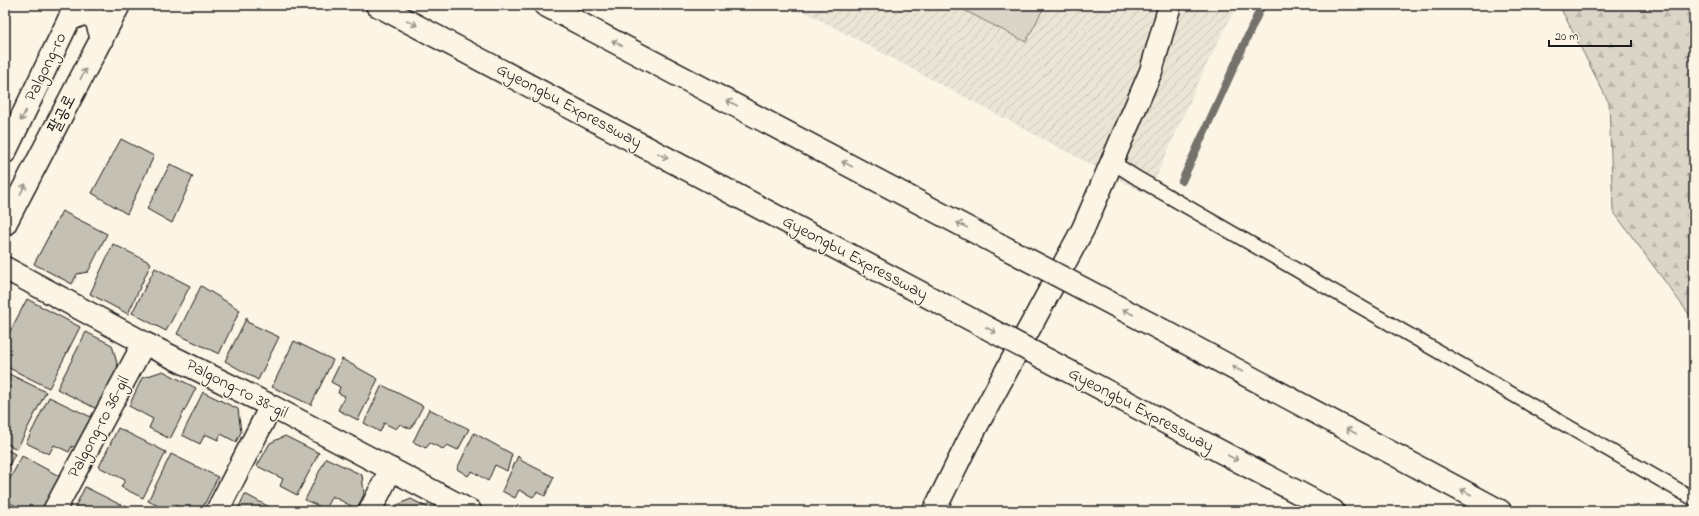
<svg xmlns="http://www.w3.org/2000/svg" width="1699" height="516" font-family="'Indie Flower','Poor Story',sans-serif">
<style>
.industrial{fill:url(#industrial-furrows)}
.forest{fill:url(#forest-firs);stroke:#7c7872}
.garden{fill:#dbd5c8;stroke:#7c7872}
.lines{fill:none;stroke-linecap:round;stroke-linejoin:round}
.stream{stroke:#75726c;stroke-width:8}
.building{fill:#c4c0b3;stroke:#1c1c1c}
.service-casing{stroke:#1c1c1c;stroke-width:16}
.minor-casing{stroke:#1c1c1c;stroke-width:25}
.tertiary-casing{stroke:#1c1c1c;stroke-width:25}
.secondary-casing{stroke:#1c1c1c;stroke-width:25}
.motorway-casing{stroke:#1c1c1c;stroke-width:25}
.service{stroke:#fcf5e5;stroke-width:13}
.minor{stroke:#fcf5e5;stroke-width:22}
.tertiary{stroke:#fcf5e5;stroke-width:22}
.secondary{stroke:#fcf5e5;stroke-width:22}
.motorway{stroke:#fcf5e5;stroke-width:22}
.motorway-bridge-casing{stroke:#1c1c1c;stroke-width:25;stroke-linecap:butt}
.motorway-bridge{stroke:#fcf5e5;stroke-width:22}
.oneway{stroke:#97938b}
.labels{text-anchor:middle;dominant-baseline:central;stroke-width:3;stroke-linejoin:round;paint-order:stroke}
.street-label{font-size:17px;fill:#1c1c1c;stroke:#fcf5e5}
</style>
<defs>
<pattern id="industrial-furrows" width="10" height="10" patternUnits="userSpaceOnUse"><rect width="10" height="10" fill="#ebe5d6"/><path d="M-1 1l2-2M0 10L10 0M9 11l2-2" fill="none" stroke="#c9c4b7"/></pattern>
<pattern id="forest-firs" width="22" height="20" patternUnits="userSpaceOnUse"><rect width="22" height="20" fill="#dbd5c8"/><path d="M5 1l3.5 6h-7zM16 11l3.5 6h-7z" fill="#bbb6ab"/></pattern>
</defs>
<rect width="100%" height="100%" fill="#fcf5e5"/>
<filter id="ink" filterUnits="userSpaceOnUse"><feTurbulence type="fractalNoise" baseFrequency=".025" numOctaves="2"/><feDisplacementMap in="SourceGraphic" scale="8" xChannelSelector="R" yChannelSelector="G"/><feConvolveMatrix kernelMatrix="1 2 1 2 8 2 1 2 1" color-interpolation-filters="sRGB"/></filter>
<g filter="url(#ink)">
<path class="industrial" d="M792 5H1237L1204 70 1148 195Z"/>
<path class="forest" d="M1559 5H1694V321L1613 211 1609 103Z"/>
<path class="garden" d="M954 5H1045L1026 42Z"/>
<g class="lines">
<path class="stream" d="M1182 181 1262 5"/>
</g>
<path class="building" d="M121 139 154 156 127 214 92 193Z
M170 164 193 176 172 223 147 209Z
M62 211 107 234 88 272 77 274 72 284 34 264Z
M113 244 151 263 128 314 90 294Z
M155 268 190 286 166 331 132 313Z
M201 286 240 310 219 354 177 334Z
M27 299 80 327 49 388 5 366V341Z
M247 317V322L279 337 258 380 225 361Z
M86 332 112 345 118 367 97 409 57 389Z
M294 341 333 360 311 405 272 387Z
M342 359 378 379 358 420 338 410 345 396 338 393 340 387 331 382Z
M163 371 196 388 170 439 149 428 153 419 129 406 142 378Z
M5 372 46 392 17 449 5 443Z
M382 385 423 406 411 429 400 424 396 429 384 423 380 432 364 423Z
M203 392 238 409 241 432 236 442 221 434 218 440 205 434 200 444 182 435Z
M49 397 93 418 77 449 72 446 69 452 54 445 49 454 26 443Z
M429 409 469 429 458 450 447 445 443 449 430 443 426 448 413 442Z
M118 428 166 452 143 498 121 487 125 480 99 467Z
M474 433 512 454 507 471 495 465 488 481 472 471 468 476 457 469Z
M285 436 319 453 297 495 280 486 283 479 257 466 270 443Z
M5 449 15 454 5 473Z
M171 454 218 477 201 511H187L173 504 169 511 148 501Z
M22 456 61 477 43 511 29 505 25 511 5 500V488Z
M518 456 522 461 554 477 545 496 537 492 533 497 519 490 515 498 502 491Z
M326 458 362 475 364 494 357 509 332 496 325 509 305 500Z
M85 487 133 511H73Z
M245 494 277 511H237Z
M411 499 434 511H393L395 506Z"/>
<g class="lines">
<g class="service-casing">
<path id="service" d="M1112 162 1137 178 1694 499"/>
</g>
<g class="minor-casing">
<path id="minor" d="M5 268 144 343 271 406 470 511
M54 511 144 343
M217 511 271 406
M370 511 391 469"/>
</g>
<g class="tertiary-casing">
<path id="tertiary" d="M934 511 968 442 1083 229 1151 71 1170 5"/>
</g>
<g class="secondary-casing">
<path id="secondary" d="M69 20 85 13 96 19 102 39
M5 152 76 5
M5 224 119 5"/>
</g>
<g class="motorway-casing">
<path id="motorway" d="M377 5 957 312
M545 5 996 243
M1162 330 1500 511
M1125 401 1333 511"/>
</g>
<use href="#service" class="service"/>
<use href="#minor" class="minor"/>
<use href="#tertiary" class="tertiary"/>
<use href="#secondary" class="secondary"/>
<use href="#motorway" class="motorway"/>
<g class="motorway-bridge-casing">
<path id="motorway-bridge" d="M996 243 1162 330
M957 312 1125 401"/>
</g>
<use href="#motorway-bridge" class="motorway-bridge"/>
</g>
<defs><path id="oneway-shaft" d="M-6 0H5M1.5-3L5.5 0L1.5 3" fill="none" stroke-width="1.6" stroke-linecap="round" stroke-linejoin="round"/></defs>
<g class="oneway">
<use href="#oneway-shaft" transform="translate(412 23) rotate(28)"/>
<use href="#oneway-shaft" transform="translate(617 43) rotate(-152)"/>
<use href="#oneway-shaft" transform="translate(83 74) rotate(-63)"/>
<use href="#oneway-shaft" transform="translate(732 103) rotate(-152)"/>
<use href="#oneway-shaft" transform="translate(23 116) rotate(116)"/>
<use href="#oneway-shaft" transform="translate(663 156) rotate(28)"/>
<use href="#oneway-shaft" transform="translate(847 164) rotate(-152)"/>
<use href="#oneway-shaft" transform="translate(23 189) rotate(-63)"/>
<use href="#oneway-shaft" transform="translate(962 225) rotate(-152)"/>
<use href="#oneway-shaft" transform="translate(1128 312) rotate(-152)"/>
<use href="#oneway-shaft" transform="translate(991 330) rotate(28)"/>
<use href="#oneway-shaft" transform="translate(1237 369) rotate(-152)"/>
<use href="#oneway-shaft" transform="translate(1351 431) rotate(-152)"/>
<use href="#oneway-shaft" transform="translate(1233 458) rotate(28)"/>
<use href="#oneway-shaft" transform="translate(1466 492) rotate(-152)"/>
</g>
</g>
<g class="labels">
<g class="street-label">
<text transform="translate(46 67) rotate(-64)">Palgong-ro</text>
<text transform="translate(569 106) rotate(28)">Gyeongbu Expressway</text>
<text transform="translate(62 114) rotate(-63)">팔공로</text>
<text transform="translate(855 258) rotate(28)">Gyeongbu Expressway</text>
<text transform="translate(237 389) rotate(27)">Palgong-ro 38-gil</text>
<text transform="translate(1141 410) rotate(28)">Gyeongbu Expressway</text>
<text transform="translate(99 427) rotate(-62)">Palgong-ro 36-gil</text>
</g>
</g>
<rect width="1699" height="516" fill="none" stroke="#fcf5e5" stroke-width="20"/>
<rect x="10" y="10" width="1679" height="496" fill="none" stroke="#1c1c1c" stroke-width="1.5" filter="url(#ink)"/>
<path d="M1549 40v6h82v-6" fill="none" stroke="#1c1c1c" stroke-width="2"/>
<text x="1555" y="40" font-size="12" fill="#1c1c1c" stroke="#fcf5e5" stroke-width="3" paint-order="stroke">20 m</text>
</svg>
